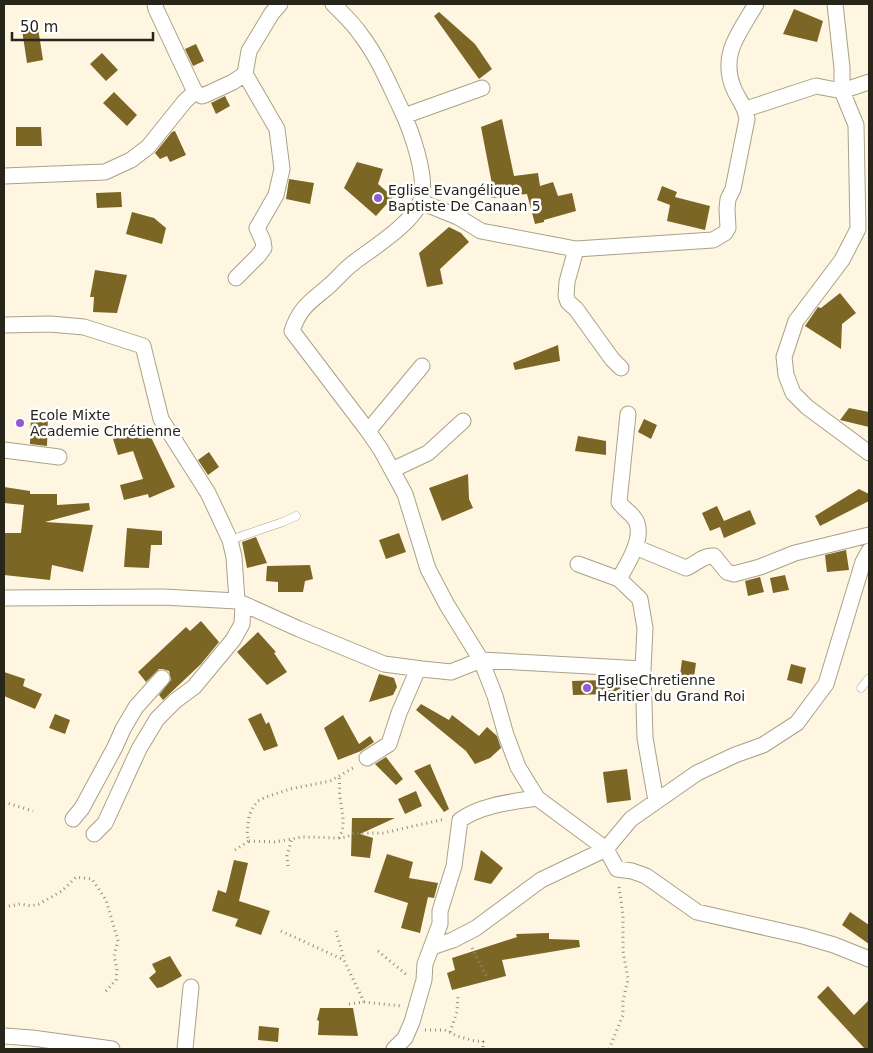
<svg xmlns="http://www.w3.org/2000/svg" width="873" height="1053" font-family="'DejaVu Sans',sans-serif">
<style>
.building{fill:#7b6625}
.lines{fill:none;stroke-linecap:round;stroke-linejoin:round}
.lane-casing{stroke:#aaa187;stroke-width:9}
.street-casing{stroke:#aaa187;stroke-width:17}
.path{stroke:#928d7c;stroke-width:3;stroke-dasharray:1 4;stroke-linecap:butt}
.lane{stroke:#fff;stroke-width:8}
.street{stroke:#fff;stroke-width:15}
.poi-dot{fill:#905cd4;stroke:#fff;stroke-width:2}
.labels{text-anchor:middle;dominant-baseline:central;stroke-width:5;stroke-linejoin:round;paint-order:stroke}
.poi-label{font-size:14px;fill:#28251a;stroke:#fff;text-anchor:start}
</style>
<rect width="100%" height="100%" fill="#fef6e0"/>
<path class="building" d="M794 9 823 21 817 42 783 34Z
M439 12 475 44 492 69 479 79 434 16Z
M38 28 43 60 27 63 22 30Z
M196 44 204 61 193 66 185 49Z
M102 53 118 70 106 81 90 64Z
M114 92 137 115 127 126 103 103Z
M225 96 230 106 216 114 211 103Z
M502 119 514 176 538 173 540 186 553 182 558 196 572 193 576 211 544 220V222L535 224 527 194 491 198 490 184H492L481 127Z
M16 127H41L42 146H16Z
M175 131 186 155 170 162 167 156 160 159 155 153 172 132Z
M357 162 383 169 378 184 393 197 376 216 344 188Z
M289 179 314 183 310 204 286 199Z
M662 186 677 192 675 197 710 206 705 230 667 221 670 205 657 200Z
M121 192 122 207 97 208 96 193Z
M132 212 154 218 166 228 162 244 126 234Z
M449 227 461 233 469 242 440 269 443 284 427 287 419 253Z
M95 270 127 275 117 313 93 312 94 297H90Z
M840 293 856 313 842 324 841 349 805 326 818 307 821 308Z
M558 345 560 361 515 370 513 363Z
M849 408 869 412V427L840 420Z
M31 415 48 416 47 446 30 444Z
M644 419 657 425 651 439 638 432Z
M143 433H149L175 487 149 498 148 494 124 500 120 485 143 479 133 451 118 455 113 439 130 434 131 438Z
M578 436 606 441V455L575 451Z
M209 452 219 467 208 475 198 460Z
M468 474 469 499 473 508 442 521 429 488Z
M4 487 30 491V494H57V505L89 503 90 510 45 522 93 525 83 572 52 565 50 580 4 575V533H21L24 505 4 503Z
M859 489 869 494V501L820 526 815 516Z
M717 506 724 521 750 510 756 524 724 538 720 527 710 531 702 513Z
M127 528 162 531V545H151L149 568 124 567Z
M399 533 406 552 386 559 379 540Z
M256 537 267 563 247 568 242 542Z
M846 550 849 570 827 572 825 555Z
M310 565 313 579 305 581 303 592H278V582L266 581 267 566Z
M785 575 789 590 773 593 770 578Z
M760 577 764 592 748 596 745 581Z
M201 621 219 642 201 664 163 700 159 695 171 680 169 671 163 669H159L146 682 138 672 186 627 190 631Z
M258 632 276 652 274 653 287 672 267 685 237 652Z
M682 660 696 663 694 677 680 675Z
M791 664 806 668 802 684 787 680Z
M4 672 25 679 23 686 42 694 35 709 4 696Z
M379 674 394 678 397 687 393 695 369 702Z
M610 677H613L621 688 611 694 573 695 572 681 605 680Z
M421 704 449 720 452 715 479 736 487 727 497 736 501 748 490 758 475 764 466 751 416 710Z
M261 713 266 724 269 722 278 746 264 751 248 719Z
M55 714 70 720 65 734 49 728Z
M343 715 359 744 370 736 374 742 361 751 338 760 324 728Z
M386 757 403 779 396 785 375 764Z
M430 764 449 809 444 812 414 771Z
M627 769 631 800 607 803 603 772Z
M416 791 422 806 405 814 398 799Z
M352 818H395L360 834 373 838 370 858 351 856Z
M481 850 503 868 491 884 474 880Z
M387 854 413 862 409 878 438 883 434 898 428 897 420 933 401 928 408 903 374 892Z
M234 860 248 863 239 901 270 911 261 935 235 926 238 919 212 911 218 890 226 893Z
M850 912 869 925V944L842 925Z
M549 933V939L579 940 580 947 502 960 506 976 452 990 447 973 455 970 452 958 517 937 516 934Z
M170 956 182 976 162 987 157 988 149 978 156 972 152 964Z
M828 986 854 1015 869 1000V1049H865L817 997Z
M320 1008H353L358 1036 318 1035 319 1021 317 1020Z
M259 1026 279 1028 278 1042 258 1040Z"/>
<g class="lines">
<g class="lane-casing">
<path id="lane" d="M230 540 283 522 296 516
M861 688 869 678"/>
</g>
<g class="street-casing">
<path id="street" d="M333 4C343 14 353 23 361 35 378 57 389 84 401 109 411 130 428 177 421 200 414 223 371 249 352 264 344 270 338 278 330 285 312 301 300 306 292 331L368 431 381 450 405 494 428 569 447 605 481 660 495 696 506 735 518 767 537 798 606 849 617 869 632 871 646 876 697 912 803 936 834 945 869 959
M869 82 842 91 856 125 858 229 842 260 796 321 784 357 786 375 793 393 807 407 869 453
M195 92 202 96 205 95 233 82 245 74
M746 109 816 86 842 91V68L835 4
M404 116 482 88
M4 176 105 172 131 160 148 147 185 101 195 92 156 9 155 4
M421 202 458 217 481 231 576 249 713 240 725 233 728 228 727 209 728 199 733 189 747 119C745 104 738 100 733 87 720 53 740 32 756 4
M576 249 567 282 566 296 568 302 576 309 612 359 621 368
M236 278 258 256 264 248 263 241 257 228 276 195 282 169 277 129 245 74 249 51 272 13 280 4
M4 325 50 324 84 327 143 346 161 419 208 493 230 540 234 557 237 601
M368 431 422 366
M4 450 59 457
M392 470 428 453 463 421
M635 547 686 568C696 564 703 555 714 556L727 572 734 574 760 567 795 553 869 535
M578 564 619 579 640 599 645 628 643 669 645 738 656 801
M619 579C627 564 643 541 637 523 634 514 624 510 619 502L628 414
M4 598 163 597 237 601 299 629 384 664 422 669 451 672 481 660 643 669
M367 758 389 744 399 713 418 669
M73 819 82 808 115 747 123 729 136 707 162 678
M94 834 105 823 139 749 157 719 175 701 194 687 233 640 242 624 243 604
M432 947 453 940 476 928 541 880 606 849 631 819 697 773 735 755 763 745 797 723 826 684 863 562 869 551
M4 1036 32 1038 112 1049
M185 1049 191 987
M394 1049 405 1038 412 1022 424 980 425 964 440 924V911L454 866 460 820C481 805 511 802 537 798"/>
</g>
<path class="path" d="M4 802 33 811
M339 838C347 823 341 811 340 796 339 789 340 783 339 776
M249 841 275 842 302 837 339 838 347 837 354 833H383L445 819
M235 850 249 841 247 834 249 816 253 807 258 801 266 797 290 789 330 781 355 767
M288 866 287 856 292 838
M4 907 20 904 31 906 39 904 62 891 76 877 92 879 106 900 118 941 114 956 117 969 116 980 105 992
M281 931 344 960 364 1002
M336 931 344 959
M472 948 487 977
M378 951 408 976
M349 1004 364 1002 401 1006
M425 1030H445L457 1036 475 1041 487 1042
M450 1032 457 1012 458 995
M483 1041V1049
M609 1049 623 1015V1001L628 979 623 951V916L619 886"/>
<use href="#lane" class="lane"/>
<use href="#street" class="street"/>
</g>
<g class="poi-dot">
<circle cx="378" cy="198" r="5"/>
<circle cx="20" cy="423" r="5"/>
<circle cx="587" cy="688" r="5"/>
</g>
<g class="labels">
<g class="poi-label">
<text x="388" y="190">Eglise Evangélique<tspan x="388" dy="16">Baptiste De Canaan 5</tspan></text>
<text x="30" y="415">Ecole Mixte<tspan x="30" dy="16">Academie Chrétienne</tspan></text>
<text x="597" y="680">EgliseChretienne<tspan x="597" dy="16">Heritier du Grand Roi</tspan></text>
</g>
</g>
<rect width="873" height="1053" fill="none" stroke="#28251a" stroke-width="10"/>
<path d="M12 32v8h141v-8" fill="none" stroke="#28251a" stroke-width="2.5"/>
<text x="20" y="32" font-size="15" fill="#28251a" stroke="#ffffff" stroke-width="4" paint-order="stroke">50 m</text>
</svg>
